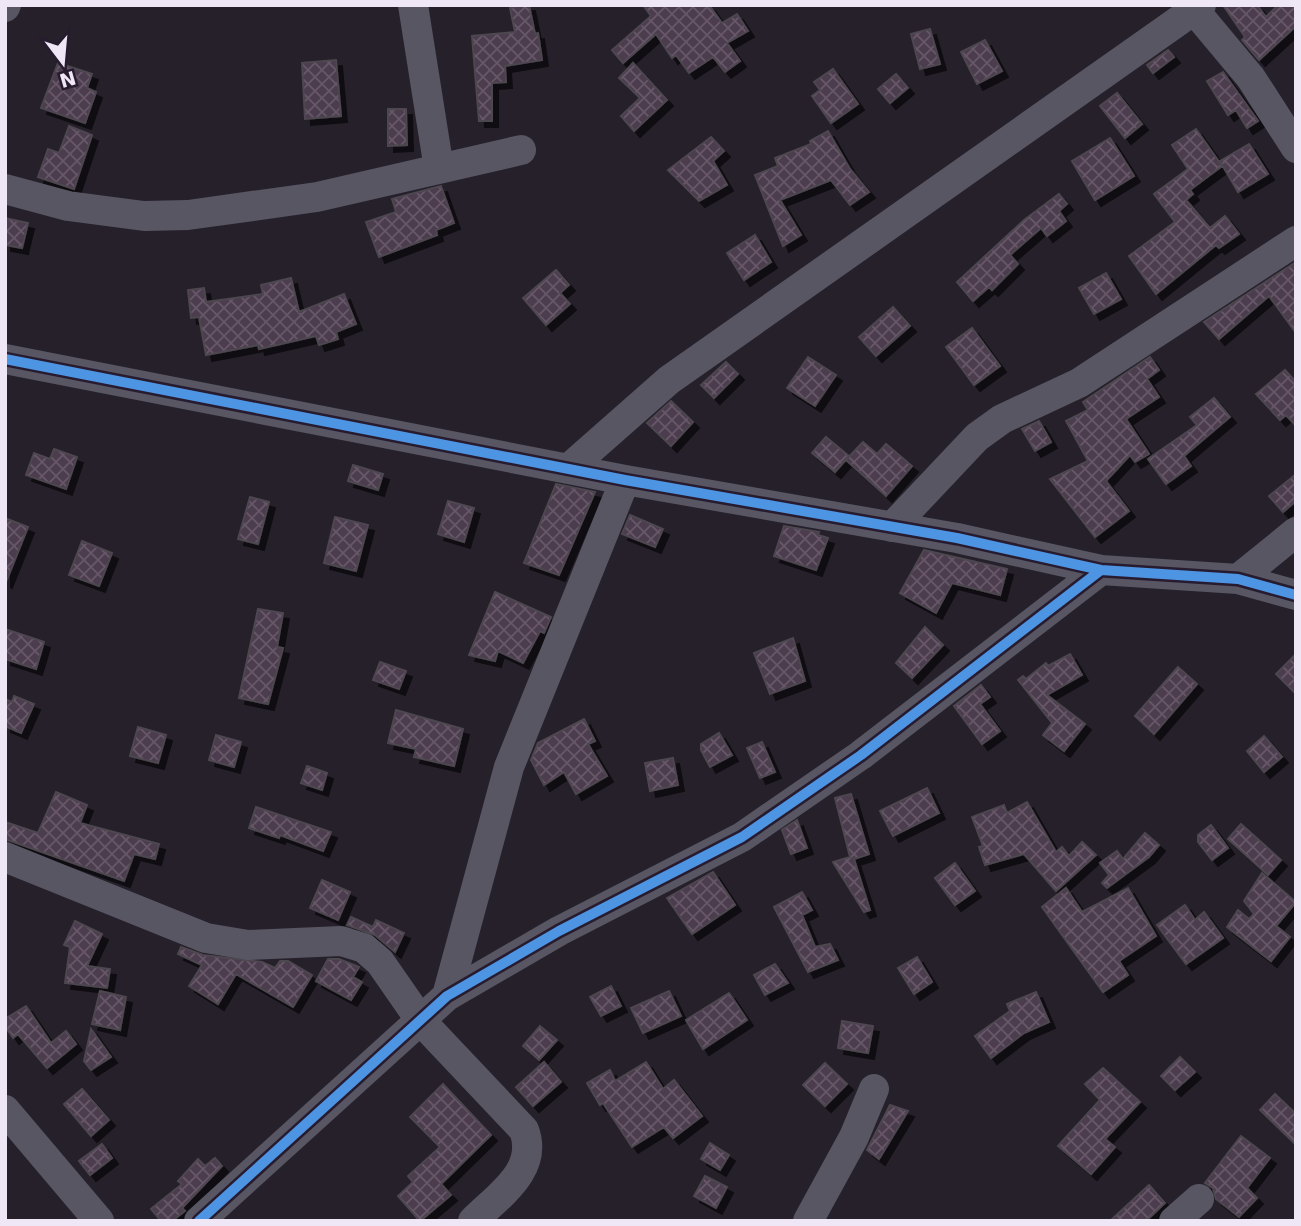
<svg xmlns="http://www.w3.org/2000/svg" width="1301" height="1226" font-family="'DejaVu Sans',sans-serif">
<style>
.building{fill:url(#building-cross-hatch);stroke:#4d464f;stroke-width:2;filter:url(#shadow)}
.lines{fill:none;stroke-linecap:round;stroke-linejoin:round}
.minor{stroke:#585663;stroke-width:30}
.cycleway-casing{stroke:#271b30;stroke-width:15}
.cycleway{stroke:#4d94e3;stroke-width:10}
</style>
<defs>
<pattern id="building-cross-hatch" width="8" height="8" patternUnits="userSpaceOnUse" patternTransform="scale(1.75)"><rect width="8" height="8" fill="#4c3c4e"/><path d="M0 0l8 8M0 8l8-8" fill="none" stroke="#665868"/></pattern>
<filter id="shadow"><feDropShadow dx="6" dy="6" stdDeviation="0" flood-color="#0009"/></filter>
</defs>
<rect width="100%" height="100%" fill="#26202b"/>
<path class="building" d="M522 5H529L535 34 538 33 542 60 505 66 506 82 492 83V121H479L472 36 515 32 510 8Z
M643 5H709L722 23 737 14 748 31 727 43 740 61 725 72 713 57 689 73 676 55 672 58 656 34 623 63 612 50 651 16Z
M1223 5H1257L1266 17 1278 5H1296V26L1259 60 1242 40 1245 37Z
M930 29 940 64 920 69 911 34Z
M985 40 1002 71 977 84 961 52Z
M1168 50 1174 57 1153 73 1147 65Z
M336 60 341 116 305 119 302 63Z
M58 63 92 74 87 88 96 92 85 123 41 108Z
M633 63 667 100 634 131 621 116 640 98 619 78Z
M833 69 858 104 831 123 812 96 820 90 814 82Z
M1223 72 1258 121 1247 128 1236 110 1228 115 1207 81Z
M896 74 908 88 890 103 878 89Z
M1117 93 1142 124 1125 138 1100 106Z
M388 109H406L407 145 388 146Z
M69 126 92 135 74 189 38 177 48 149 59 153Z
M1196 129 1222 166 1190 190 1193 194 1186 200 1210 228 1225 216 1239 234 1219 248 1216 245 1156 294 1129 256 1175 222 1154 194 1188 169 1172 145Z
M828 131 850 169 869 192 850 205 831 180 780 200 801 235 783 246 755 175 778 166 775 158 811 144 810 141Z
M711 137 724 151 713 161 727 185 699 201 668 170Z
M1110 138 1134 176 1095 200 1072 161Z
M1249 144 1268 174 1238 192 1220 161Z
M441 186 454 223 436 230 437 235 379 257 366 222 396 212 392 199Z
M1059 194 1067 204 1059 211 1066 221 1047 236 1041 228 1010 255 1018 264 992 290 989 287 973 301 957 282 1024 220Z
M5 218 28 223 22 248 5 245Z
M755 235 771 262 744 280 727 253Z
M1296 262V333L1269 296 1219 339 1204 322Z
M556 270 569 285 560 293 570 304 546 325 523 298Z
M1106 273 1121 299 1094 314 1079 288Z
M291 278 299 312 344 294 356 324 336 332 338 339 319 345 316 336 259 349 258 345 206 355 199 317 191 318 188 290 204 288 206 302 263 294 261 285Z
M893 307 910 326 876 356 859 337Z
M972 328 1000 366 974 385 946 347Z
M808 357 836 375 815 406 787 388Z
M1150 357 1159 370 1147 379 1159 397 1126 419 1149 454 1135 462 1130 455 1106 481 1129 511 1095 537 1050 479 1088 461 1066 421 1088 410 1083 402Z
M726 362 738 374 714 398 701 385Z
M1285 370 1296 382V426L1286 415 1280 420 1256 394Z
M1214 398 1230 417 1184 456 1191 466 1166 484 1148 459 1197 425 1190 417Z
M671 401 693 422 671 446 647 423Z
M1039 421 1051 442 1035 451 1022 429Z
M826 437 849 456 835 472 812 453Z
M863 442 877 454 886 444 912 466 886 496 846 460Z
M54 449 77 457 66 489 26 475 34 453 50 459Z
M353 465 383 474 378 490 348 481Z
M1296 474V501L1283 512 1269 496Z
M556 484 595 492 559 575 524 563Z
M250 497 269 502 258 544 238 539Z
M448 501 474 508 464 542 438 534Z
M630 515 663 529 655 547 622 534Z
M335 517 368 525 356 571 324 563Z
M5 518 28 527 6 582 5 581Z
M784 526 819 532 818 535 828 538 816 570 774 556Z
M82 541 112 553 99 586 69 575Z
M924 550 1007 569 1000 595 952 583 936 613 900 593Z
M495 592 551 617 544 633 540 631 523 663 498 651 495 661 469 655Z
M258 609 283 613 277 647 283 648 268 704 239 698Z
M925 627 943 645 912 678 896 663Z
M5 629 44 642 36 669 5 659Z
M793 638 805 681 770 694 754 653Z
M1070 654 1082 675 1047 695 1085 724 1064 751 1043 735 1052 723 1018 680 1023 676 1026 679 1046 663 1048 666Z
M1296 654V694L1276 674Z
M380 662 406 671 399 689 373 680Z
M1178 667 1197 684 1154 734 1135 716Z
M981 685 990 697 980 704 1000 731 982 744 954 706Z
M14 696 34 704 21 733 5 726V699L12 702Z
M396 710 463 729 454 766 414 757 416 749 388 743Z
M584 719 595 741 588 744 607 776 576 794 564 772 544 785 531 760 538 743Z
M138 727 166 735 158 763 130 756Z
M719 733 732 755 710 767 701 750V744Z
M216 735 241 742 234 767 209 760Z
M1264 736 1282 757 1264 772 1247 751Z
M762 742 775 772 760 778 747 748Z
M673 758 678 785 650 791 645 763Z
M307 766 327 773 322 790 301 783Z
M927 788 939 813 893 836 880 811Z
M56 792 87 805 80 823 159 844 155 859 134 854 124 881 5 839V822L38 833Z
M851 794 869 854 854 859 870 910 864 912 833 862 850 857 835 798Z
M1027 802 1056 852 1062 847 1069 856 1082 842 1096 855 1056 891 1024 854 985 865 979 847 983 846 972 817 1004 805 1007 813Z
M256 807 331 832 323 851 280 835 279 838 249 828Z
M797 820 807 848 791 854 782 830Z
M1241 824 1281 860 1268 875 1228 839Z
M1211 825 1228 848 1212 860 1198 842V835Z
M1145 833 1159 845 1149 857 1107 888 1102 883 1109 875 1100 863 1117 851 1123 859Z
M955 863 975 891 955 905 935 878Z
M713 872 735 905 692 934 667 898Z
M1262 873 1296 902 1276 926 1290 937 1271 961 1227 927 1238 910 1249 919 1254 914 1244 901Z
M322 880 350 892 338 920 310 908Z
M1066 888 1082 912 1128 888 1156 936 1119 961 1128 975 1103 992 1042 907Z
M802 892 812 910 802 915 815 947 830 944 838 960 808 972 774 907Z
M1185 905 1195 920 1204 912 1223 938 1186 964 1157 925Z
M351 917 373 927 376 920 404 933 395 952 375 935 347 925Z
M75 921 102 934 87 966 110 969 107 988 65 983 70 947 64 945Z
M181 947 203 955 262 962 275 968 280 961H288L312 975 293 1007 236 974 218 1004 189 986 202 965 178 954Z
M917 957 932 982 914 994 898 968Z
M328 959H339L359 967 353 977 362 982 351 1000 316 981Z
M775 964 788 983 765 995 754 975Z
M611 986 621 1006 601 1016 590 997Z
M100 991 126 997 120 1030 92 1024Z
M669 991 681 1016 643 1033 631 1008Z
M1036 992 1049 1022 1024 1033 991 1058 975 1036 1010 1011 1007 1004Z
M729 993 747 1020 703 1049 686 1020Z
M26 1006 51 1043 66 1031 76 1044 47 1068 18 1034 13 1038 5 1026V1019Z
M842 1021 873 1026 868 1053 838 1048Z
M540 1026 557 1040 539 1060 523 1046Z
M91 1029 111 1057 91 1070 84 1061Z
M1180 1057 1195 1072 1175 1090 1161 1076Z
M544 1062 561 1082 533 1106 516 1087Z
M646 1062 663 1089 674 1080 702 1116 673 1138 664 1127 632 1147 603 1103 600 1105 587 1083 610 1070 615 1081Z
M825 1063 847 1084 825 1106 803 1085Z
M1103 1068 1140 1102 1105 1139 1115 1147 1091 1174 1058 1146 1100 1100 1085 1084Z
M443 1084 491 1135 441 1184 451 1195 420 1221 398 1196 413 1182 408 1176 440 1147 410 1117Z
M82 1089 109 1120 91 1136 64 1104Z
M1275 1094 1296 1114V1145L1260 1110Z
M890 1105 908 1111 879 1159 867 1150Z
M1241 1136 1270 1158 1247 1188 1257 1198 1239 1217 1216 1199 1213 1188 1205 1183Z
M710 1143 729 1155 720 1170 701 1159Z
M102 1144 112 1158 90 1175 79 1161Z
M215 1158 222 1166 182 1208 185 1211 172 1221H161L151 1209 182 1184 178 1181 198 1159 205 1166Z
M705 1176 727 1187 716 1208 694 1196Z
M1149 1185 1165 1203 1146 1221H1110Z"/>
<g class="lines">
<path class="minor" d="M413 5 439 169
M1190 5 1251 78 1296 148
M5 7 6 5
M5 189 68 206 144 216 188 215 317 197 521 150
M5 359 625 480 957 538 1101 570 1238 579 1296 595
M568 469 669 380 1201 5
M892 527 977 437 1002 419 1079 383 1296 241
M1238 579 1296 532
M5 857 206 938 248 945 341 941 364 948 380 962 421 1021 524 1130C539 1170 499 1195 473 1221
M447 996 509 767 625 480
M5 1110 99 1221
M199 1221 447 996 559 931 742 837 861 755 1101 570
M808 1221 854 1137 874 1089
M1174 1221 1199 1199"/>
<g class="cycleway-casing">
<path id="cycleway" d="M5 359 625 480 957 538 1101 570 1238 579 1296 595
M199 1221 447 996 559 931 742 837 861 755 1101 570"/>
</g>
<use href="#cycleway" class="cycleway"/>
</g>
<rect width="1301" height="1226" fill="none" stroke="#efe7f5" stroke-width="14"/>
<g transform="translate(63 63) rotate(164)" stroke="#271b30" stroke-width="5" paint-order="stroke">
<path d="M0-5L12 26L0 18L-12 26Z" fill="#efe7f5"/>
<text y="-10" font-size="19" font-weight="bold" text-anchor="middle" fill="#efe7f5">N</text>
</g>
</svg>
